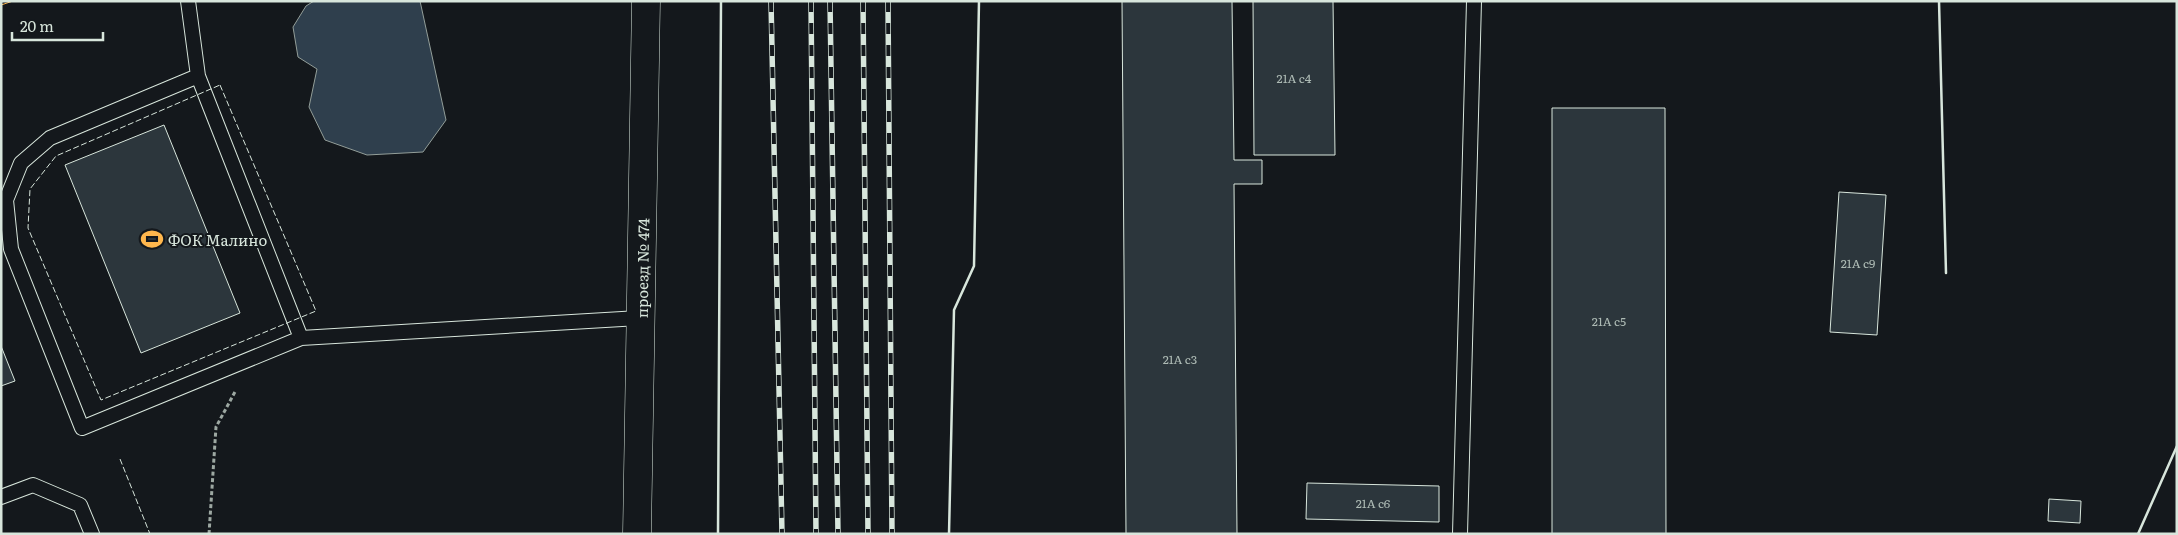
<svg xmlns="http://www.w3.org/2000/svg" width="2178" height="535" font-family="Literata,serif">
<style>
.water{fill:#2f3f4d;stroke:#939e99}
.building{fill:#2c363c;stroke:#d8e6dc}
.lines{fill:none;stroke-linecap:round;stroke-linejoin:round}
.service-casing{stroke:#d8e6dc;stroke-width:16}
.minor-casing{stroke:#d8e6dc;stroke-width:29}
.path{stroke:#9da8a2;stroke-width:3;stroke-dasharray:4 2.5;stroke-linecap:butt}
.service{stroke:#14181c;stroke-width:14}
.minor{stroke:#14181c;stroke-width:28}
.rail-casing{stroke:#d8e6dc;stroke-width:5.5}
.rail{stroke:#14181c;stroke-width:4;stroke-dasharray:11;stroke-linecap:butt}
.fence{stroke:#d8e6dc;stroke-width:1;stroke-dasharray:6 2.5;stroke-linecap:butt}
.wall{stroke:#d8e6dc;stroke-width:2.5}
.power{stroke:#ffb74d;stroke-width:1;stroke-dasharray:18 4 2.5 4;stroke-linecap:butt}
.labels{text-anchor:middle;dominant-baseline:central;stroke-width:4;stroke-linejoin:round;paint-order:stroke}
.number-label{font-size:12px;fill:#adbab4}
.poi-label{font-size:15px;fill:#d8e6dc;stroke:#14181c;text-anchor:start}
.street-label{font-size:15px;fill:#d8e6dc;stroke:#14181c}
</style>
<rect width="100%" height="100%" fill="#14181c"/>
<path class="water" d="M314 1H420L446 120 423 152 367 155 325 140 309 107 317 69 298 57 293 27 306 6Z"/>
<path class="building" d="M1122 1H1232L1234 160H1262V184H1234L1237 534H1126Z
M1253 1H1333L1335 155H1254Z
M1552 108H1665L1666 534H1552Z
M164 125 240 313 141 353 65 165Z
M1839 192 1886 195 1877 335 1830 332Z
M1 346 15 381 1 386Z
M1307 483 1439 486V522L1306 519Z
M2049 499 2081 501 2080 523 2048 521Z"/>
<g class="lines">
<g class="service-casing">
<path id="service" d="M188 1 198 76 50 138 21 163 6 200 11 249 82 428 301 338 639 318
M198 76 301 338
M1 497 33 485 80 505 92 534
M1460 534 1474 1"/>
</g>
<g class="minor-casing">
<g id="minor">
<path id="s1" d="M637 534 646 1"/>
</g>
</g>
<path class="path" d="M209 534 216 427 236 390"/>
<use href="#service" class="service"/>
<use href="#minor" class="minor"/>
<g class="rail-casing">
<path id="rail" d="M771 1 782 534
M811 1 816 534
M830 1 838 534
M863 1 868 534
M888 1 892 534"/>
</g>
<use href="#rail" class="rail"/>
<path class="fence" d="M220 85 316 311 101 400 28 228 30 189 56 156Z
M120 459 150 534"/>
<path class="wall" d="M1939 1 1946 273
M718 534 721 1
M949 534 954 310 974 266 979 1
M2138 534 2177 446"/>
<path class="power" d="M1 5 13 1"/>
</g>
<defs>
<g id="stadium-bare" transform="scale(1.725)"><path d="M0-5a6.5 5 0 1 0 0 10a6.5 5 0 1 0 0-10ZM-3.5-1.8h7v3.6h-7Z" fill="#ffb74d" stroke="#14181c" stroke-width="2.5" paint-order="stroke"/></g>
</defs>
<g fill-rule="evenodd">
<use href="#stadium-bare" x="152" y="239"/>
</g>
<g class="labels">
<g class="number-label">
<text x="1294" y="78">21А с4</text>
<text x="1858" y="263">21А с9</text>
<text x="1609" y="321">21А с5</text>
<text x="1180" y="359">21А с3</text>
<text x="1373" y="503">21А с6</text>
</g>
<g class="poi-label">
<text x="168" y="239">ФОК Малино</text>
</g>
<g class="street-label">
<text stroke="none"><textPath href="#s1" startOffset="266">проезд № 474</textPath></text>
</g>
</g>
<rect width="2178" height="535" fill="none" stroke="#d8e6dc" stroke-width="5"/>
<path d="M12 32v8h91v-8" fill="none" stroke="#d8e6dc" stroke-width="2.5"/>
<text x="20" y="32" font-size="15" fill="#d8e6dc" stroke="#14181c" stroke-width="4" paint-order="stroke">20 m</text>
</svg>
